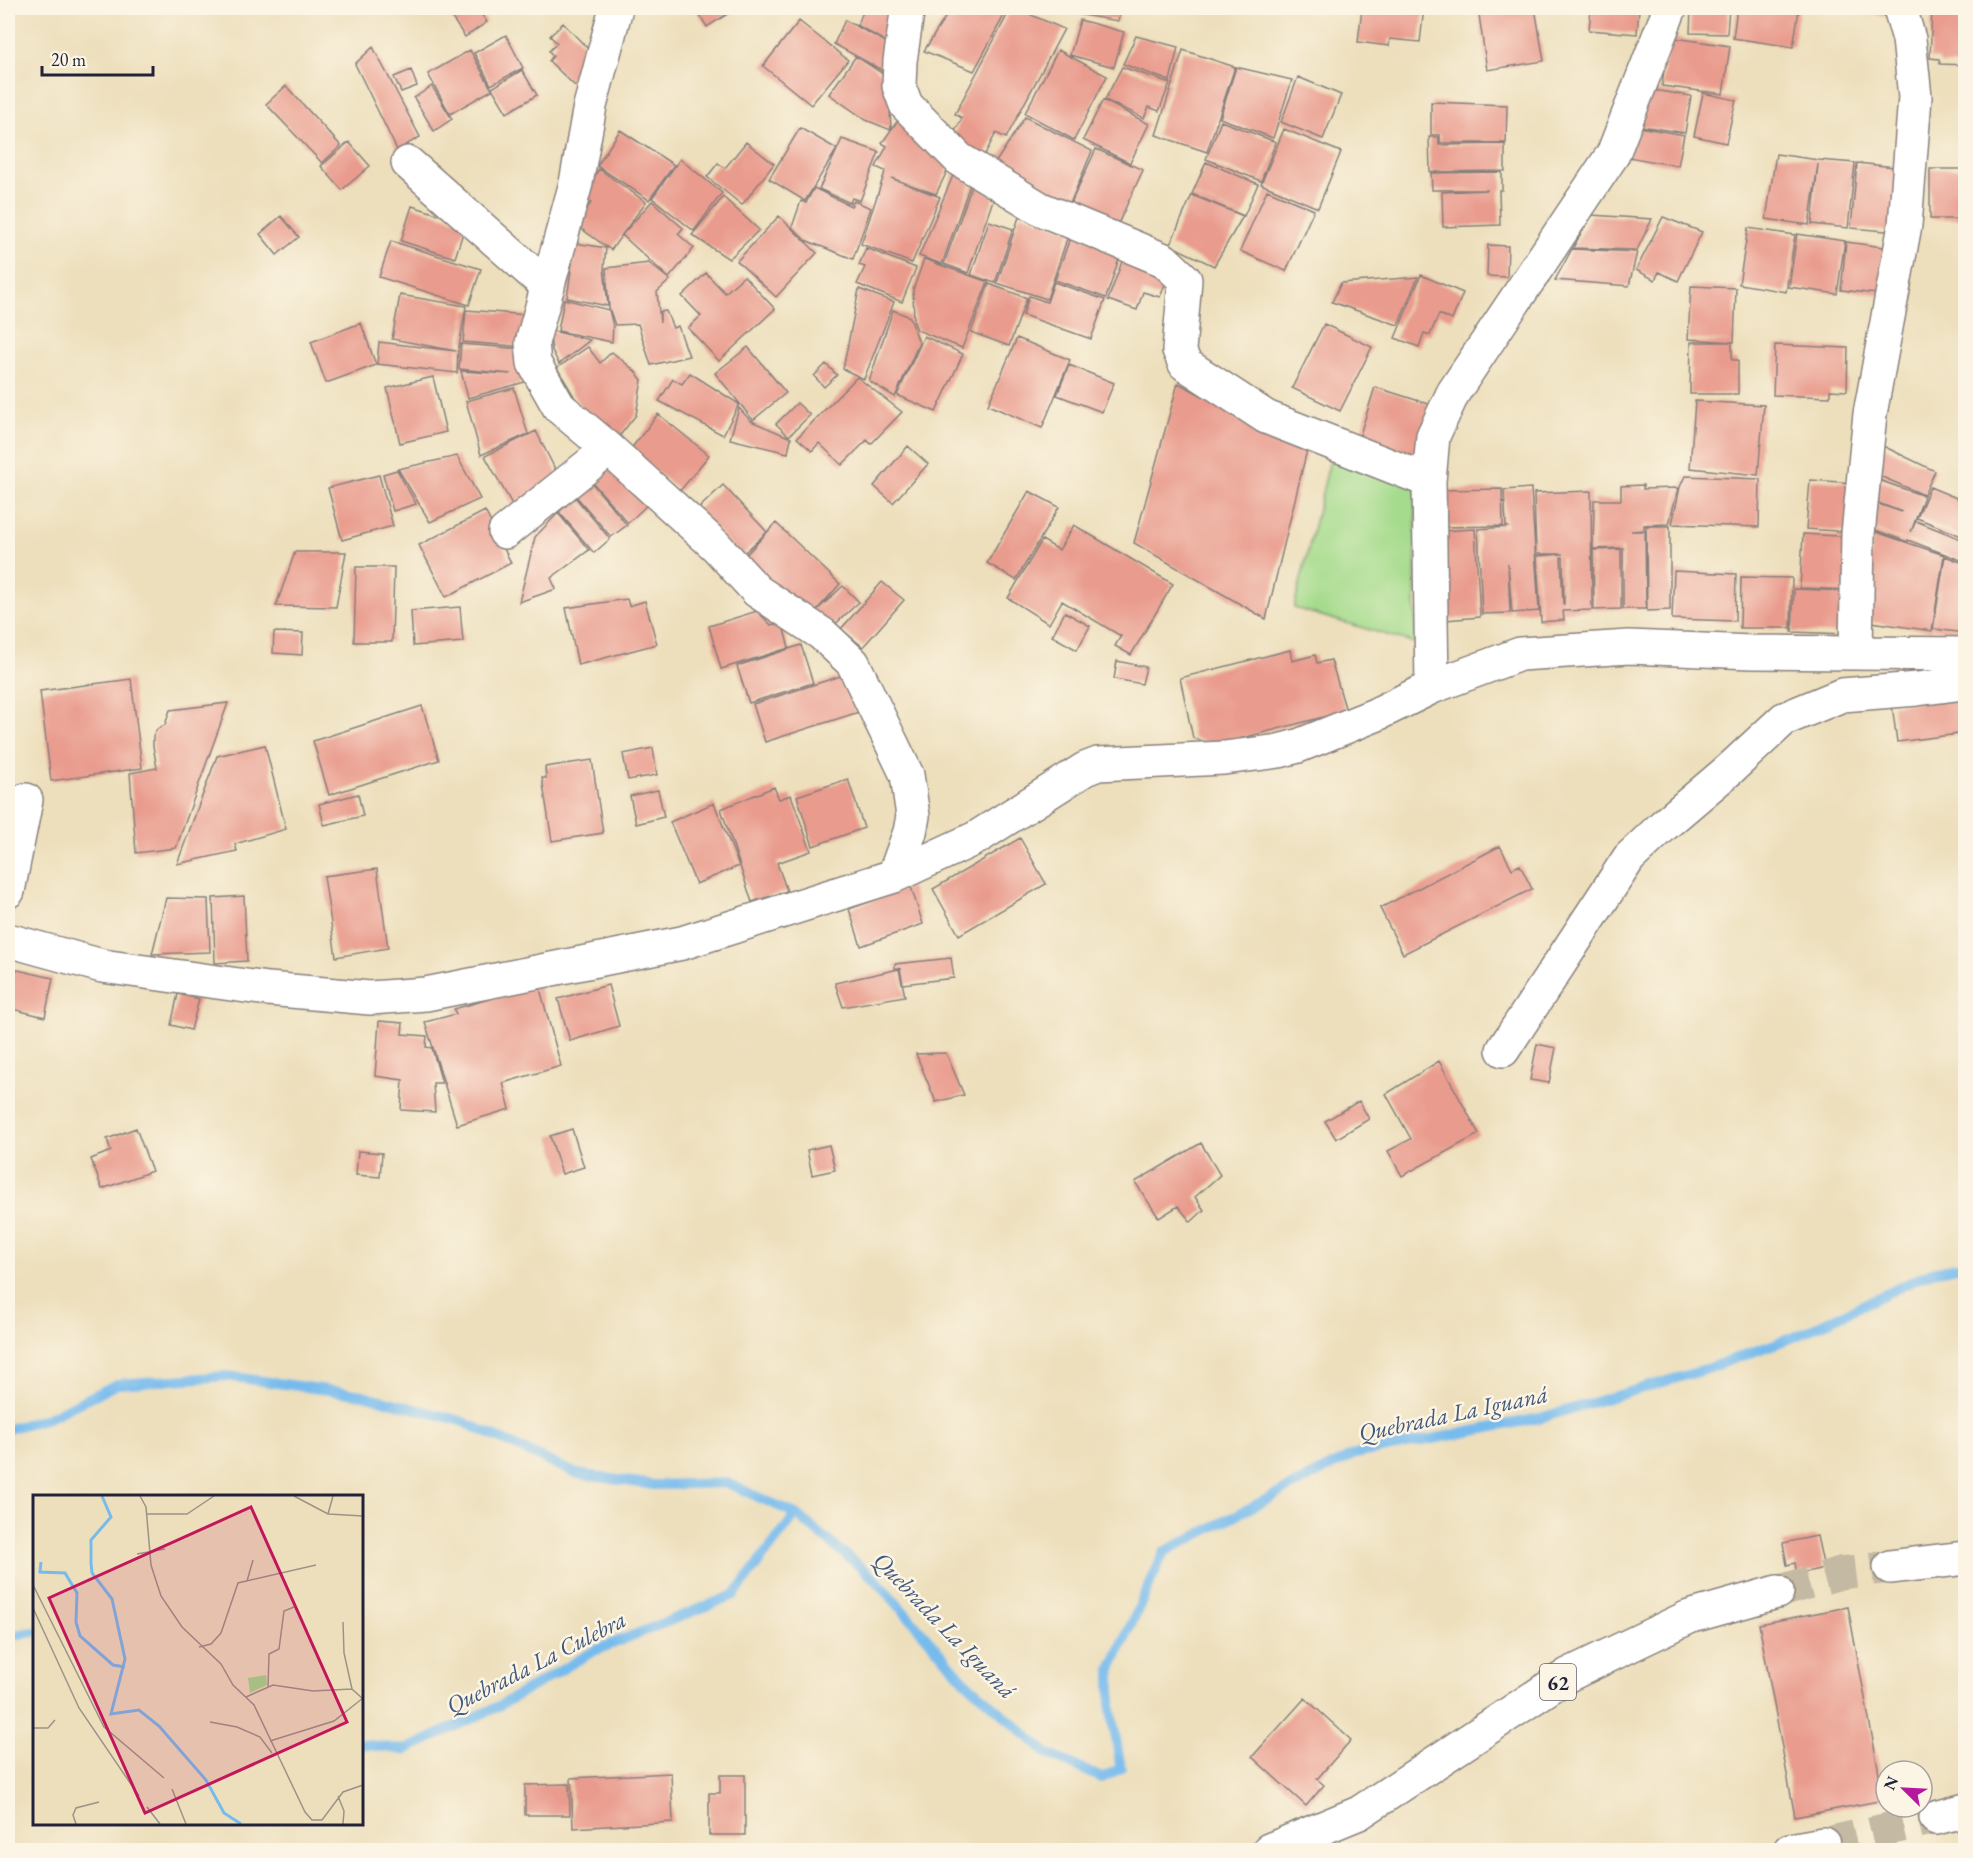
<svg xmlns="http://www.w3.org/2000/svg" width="1973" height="1858" font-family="'EB Garamond',serif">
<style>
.green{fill:#a5db8c;stroke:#647e64;stroke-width:1.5}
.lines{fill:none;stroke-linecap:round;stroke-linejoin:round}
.stream{stroke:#77bbed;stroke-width:10}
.building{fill:#e99b8d;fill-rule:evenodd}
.highway-tunnel{stroke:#c4b9a2;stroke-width:33;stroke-dasharray:33 16;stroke-linecap:butt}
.minor-casing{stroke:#88807c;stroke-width:36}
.highway-casing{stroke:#88807c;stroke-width:36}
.minor{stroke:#fff;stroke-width:33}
.highway{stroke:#fff;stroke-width:33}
.labels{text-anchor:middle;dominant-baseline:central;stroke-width:5;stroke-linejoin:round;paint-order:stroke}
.shield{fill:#fcf5e5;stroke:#63616e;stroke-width:1.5}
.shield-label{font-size:21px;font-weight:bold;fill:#22223b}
.water-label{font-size:24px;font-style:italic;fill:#405879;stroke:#fcf5e5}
.inset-river{fill:none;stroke:#77bbed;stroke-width:3}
.inset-road{fill:none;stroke:#9c9388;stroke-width:1.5}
.view{fill:#c2185b;fill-opacity:0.15;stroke:#c2185b;stroke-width:3}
.inset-edge{fill:none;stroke:#22223b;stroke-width:3}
</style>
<rect width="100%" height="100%" fill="#fcf5e5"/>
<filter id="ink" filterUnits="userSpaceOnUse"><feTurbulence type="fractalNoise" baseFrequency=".0167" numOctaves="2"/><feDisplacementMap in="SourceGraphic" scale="12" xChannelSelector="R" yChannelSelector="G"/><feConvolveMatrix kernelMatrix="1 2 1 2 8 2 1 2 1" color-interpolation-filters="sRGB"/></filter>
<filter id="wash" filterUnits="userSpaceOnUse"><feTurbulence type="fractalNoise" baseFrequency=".008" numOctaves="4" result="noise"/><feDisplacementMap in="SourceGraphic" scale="24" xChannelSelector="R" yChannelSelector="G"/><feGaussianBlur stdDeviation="1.35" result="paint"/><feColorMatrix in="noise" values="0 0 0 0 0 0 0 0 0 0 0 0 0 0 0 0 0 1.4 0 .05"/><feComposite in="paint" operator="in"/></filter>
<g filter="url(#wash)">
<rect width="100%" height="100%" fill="#eddfbc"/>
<path class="green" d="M1330 460 1416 485 1415 643 1294 608Z"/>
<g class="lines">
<path class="stream" d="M8 1429 48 1418 117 1384 227 1376 363 1395 461 1421 577 1474 654 1485 727 1483 796 1514 876 1580 965 1681 1048 1754 1102 1778 1121 1768 1111 1710V1669L1164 1552 1355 1454 1540 1418 1701 1371 1799 1335 1932 1272 1966 1265
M8 1636 34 1632
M362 1744 405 1750 499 1706 594 1651 734 1595 796 1514"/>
</g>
<g id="blocks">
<path class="building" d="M445 8H477L487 22 465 37Z
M695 8H737L707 27Z
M865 8H883L897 16 887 73 834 44 845 20 886 42 857 25Z
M951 8H1008L974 71 924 51Z
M1011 8H1015L1064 29 1006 138 996 133 984 156 951 139 962 118 955 114Z
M1059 8H1121L1118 21 1058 11Z
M1362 8H1424L1420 42 1390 39 1389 46 1358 42Z
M1478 8H1535L1544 61 1487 70Z
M1591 8H1639L1637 34 1589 30Z
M1691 8H1729L1727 34 1690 33Z
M1737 8H1785L1799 10 1793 47 1733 38Z
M1849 8H1890L1891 17 1849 9Z
M1932 9 1966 11V65L1940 64 1939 59 1930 58Z
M1080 20 1124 32 1114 67 1070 55Z
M799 21 848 60 811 105 763 66Z
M563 23 593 54 588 73 575 86 549 61 553 56 549 51 557 43 550 36Z
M506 35 523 68 491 85 474 53Z
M1136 36 1178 47 1170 81 1123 64Z
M1668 37 1730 46 1723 94 1662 86Z
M373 47 420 137 397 150 355 64Z
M470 50 492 90 450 114 428 74Z
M1058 50 1107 76 1074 140 1025 113Z
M1183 50 1235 67 1207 152 1156 135Z
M856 56 888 77 891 130 899 119 923 134 918 142 952 161 936 194 891 178 940 197 912 263 861 244 884 175 885 171 876 167 887 146 882 143 891 130 866 120 829 94Z
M1122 67 1170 83 1159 111 1149 107 1144 118 1105 100Z
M1236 67 1292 80 1273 138 1220 118Z
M411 70 417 86 401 92 394 77Z
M522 70 537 95 507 113 492 88Z
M1298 77 1341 95 1323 139 1281 122Z
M286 86 341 146 322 163 266 104Z
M432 86 452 119 434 131 414 98Z
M1647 89 1691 96 1685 133 1641 126Z
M1703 93 1736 100 1726 143 1694 136Z
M1103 100 1149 124 1130 163 1083 140Z
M1431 102 1507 105 1506 143H1440V135H1431Z
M1025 117 1092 151 1069 206 992 168Z
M1221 121 1276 142 1261 181 1206 159Z
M1634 126 1684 135 1678 166 1628 157Z
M800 128 837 149 805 201 769 179Z
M1284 129 1341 152 1318 208 1261 184Z
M620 130 674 165 649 200 597 166Z
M1429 137H1439V145L1505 144V171L1430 172Z
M842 139 879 152 860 201 852 198 850 203 819 189Z
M349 142 370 166 342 190 321 166Z
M746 142 774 164 742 205 707 177 718 163 725 168Z
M1096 149 1143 170 1117 226 1070 205Z
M1776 154 1819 160 1855 163 1848 228 1812 224 1818 164 1809 225 1766 219Z
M680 159 722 193 694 231 652 198Z
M1206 162 1258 184 1244 216 1192 194Z
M1857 163 1904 168 1898 232 1851 228Z
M599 169 646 202 611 250 576 225 591 203 581 197Z
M1930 169H1966V219H1930Z
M955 171 972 179 942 264 919 256Z
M1502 172V190H1499L1500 225 1443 227 1442 192 1488 190H1432L1431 173Z
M974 180 994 197 968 273 944 264Z
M814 188 851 206 854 201 871 208 853 259 805 240 792 227 801 201 806 203Z
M1267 190 1314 210 1286 271 1240 251Z
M1192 195 1243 216 1214 266 1170 245Z
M723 197 759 230 729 259 692 235Z
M652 201 683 228 678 234 694 248 669 278 622 235Z
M412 206 466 223 455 258 401 241Z
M1020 214 1070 230 1047 299 997 283Z
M1591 215 1652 219 1637 250 1573 248Z
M281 216 299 237 277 255 260 234Z
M779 216 817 253 776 297 737 261Z
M1663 217 1702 232 1678 281 1659 272 1655 280 1636 270Z
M989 221 1013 229 995 283 971 275Z
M1748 228 1795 235 1786 292 1739 284Z
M1072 233 1122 250 1106 298 1055 280Z
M1797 234 1845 241 1837 294 1789 287Z
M391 241 481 269 469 305 379 277Z
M1846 242 1891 248 1886 295 1841 290Z
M575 243 606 248 604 268 608 306 567 298Z
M1488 245 1508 246 1507 277 1487 276Z
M866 248 916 268 902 302 857 284 865 267 859 265Z
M1572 249 1637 252 1629 286 1555 280Z
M1124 256 1168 277 1160 297 1143 292 1137 310 1108 300Z
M924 259 988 282 962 348 917 330 914 322 913 290Z
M649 263 670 280 657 292 660 323V312L666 311 673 328 678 326 689 356 651 365 638 324 615 325 609 308 606 268Z
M706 273 725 293 744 276 775 309 719 361 688 328 701 316 682 296Z
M1421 275 1463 293 1452 320 1439 314 1430 335 1424 333 1419 347 1395 338Z
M1418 277 1398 325 1332 302 1341 283Z
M1054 282 1105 300 1091 339 1023 315 1029 296 1047 302Z
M989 284 1027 298 1009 346 971 332Z
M1691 286 1736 288 1734 342 1688 339Z
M859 289 894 302 864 379 843 369Z
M400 295 466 306 458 352 457 373 377 364 379 342 456 351 392 339Z
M564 299 609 310 613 326 612 342 558 331Z
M466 310 528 315 526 347 463 342Z
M893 310 910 317 919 343 895 397 869 381Z
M361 323 376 365 326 383 311 342Z
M1324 324 1372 347 1340 411 1292 388Z
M549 330 590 340 559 364 552 350Z
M924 336 963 354 936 412 897 395Z
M1017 338 1070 360 1042 428 988 405Z
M1691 342H1732V360H1738V394H1690Z
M461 344 525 349V382L468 398 461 371 511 374 459 369Z
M1775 345 1848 348 1847 391 1830 390V397L1773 395Z
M588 347 600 363 612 352 635 371 642 380 636 415 614 443 581 408 557 368Z
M748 347 786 393 753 420 715 373Z
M826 364 837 375 824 387 814 376Z
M1069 365 1114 383 1102 412 1057 395Z
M690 373 739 404 723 435 659 401 673 379 682 384Z
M433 377 446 432 400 443 387 388Z
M857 377 902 412 871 444 867 440 842 465 819 443 812 451 797 438Z
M1178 383 1307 450 1266 619 1134 543Z
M1375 387 1435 406 1417 462 1357 444Z
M514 388 528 434 481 455 466 401Z
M1695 401 1764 405 1758 475 1690 468Z
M797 403 810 415 789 436 776 424Z
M739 408 751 421 791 438 788 453 730 439Z
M658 414 709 455 680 491 630 450Z
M536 431 560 479 518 515 485 456Z
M1881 445 1935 471 1924 495 1873 473Z
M908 446 928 464 893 503 874 486Z
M457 456 480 499 430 522 398 469Z
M612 466 647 505 628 523 593 483Z
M397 470 416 504 393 511 383 474Z
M379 475 393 526 342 540 328 488Z
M1685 476 1760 479 1759 527 1672 524 1680 487Z
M1876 479 1924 496 1911 532 1916 521 1966 541V562L1908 540V542L1867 527 1875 503 1902 512 1868 499Z
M1810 480 1855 483 1852 532 1806 529Z
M592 483 627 525 611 537 576 496Z
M723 485 767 532 741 556 697 510Z
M1643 485V489L1678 488 1669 524 1644 525V530L1631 531H1645L1646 609H1623V548L1593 549 1594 500H1621V486Z
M1930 487 1966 502V538L1917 518Z
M1531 488 1539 611 1512 613 1508 563 1510 613 1482 614 1478 529 1508 527 1506 526 1504 490Z
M1502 489 1503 526 1441 527V490Z
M1029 491 1059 507 1016 580 987 563Z
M1591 491 1592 610 1563 611 1564 620 1541 622 1537 556 1563 554H1536L1534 493ZM1561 557H1563L1564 604H1563Z
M575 497 610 539 594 553 559 512Z
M485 511 511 563 446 597 419 545Z
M558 513 589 550 551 578 556 589 519 602 535 537Z
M776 523 840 584 816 611 843 586 859 602 829 630 807 619 743 558Z
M1074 525 1173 584 1131 655 1115 646 1121 636 1062 601 1049 624 1008 598 1042 540 1059 550Z
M1646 526H1670V610L1647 611Z
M1475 529 1480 617 1446 620 1441 531Z
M1873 531 1944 555 1932 631 1865 621Z
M1803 534 1853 537 1849 590 1800 588Z
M1621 549V609L1594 610 1593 550Z
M295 552H346L336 607 276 606Z
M1945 556 1966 564V633L1933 629Z
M356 567H394L392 642H354Z
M1674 571 1736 574 1735 621 1672 619Z
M1741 577 1792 578 1791 628H1740Z
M882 582 904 600 863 647 841 629Z
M1794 589 1850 591 1848 634 1792 632Z
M627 599 629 606 645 601 657 644 578 665 566 608Z
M460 607 463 642 413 646 411 611Z
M757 611 771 625 782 622 789 648 721 669 709 626Z
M1065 612 1090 626 1077 650 1052 636Z
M274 632 303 633 302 655 273 653Z
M801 645 813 683 749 703 737 666Z
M1290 650 1292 661 1315 655 1317 663 1331 660 1346 711 1216 745 1193 738 1180 678Z
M1117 661 1146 667 1142 684 1114 679Z
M847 674 859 712 765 742 753 704Z
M131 679 142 768 51 781 40 691Z
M1966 695V733L1897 742 1892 705Z
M228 703 176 848 136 853 130 773 157 768 153 746V736L157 729 165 725 170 710Z
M422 706 439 760 329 795 313 741Z
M265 745 286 829 235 844 237 851 177 864 217 756Z
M653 748 657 775 628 780 623 754Z
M592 760 603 833 552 841 542 778H546L545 767Z
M848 779 864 828 813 846 797 796Z
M774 787 779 799 791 795 811 851 777 863 787 891 752 902 721 809Z
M658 790 664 817 636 824 630 796Z
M358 794 363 816 324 825 319 804Z
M714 803 739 866 696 884 670 822Z
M1020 838 1046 884 959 935 933 889Z
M1500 846 1512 869 1520 865 1532 889 1403 954 1380 908Z
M377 869 388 948 336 957 324 876Z
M911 887 923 924 861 946 849 909Z
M244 896 247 961 215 963 213 898Z
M166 898 208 899 210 952 152 954Z
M951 958 954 978 903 984 900 969H902L895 968V964Z
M9 968 53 978 45 1017 8 1008Z
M899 969 905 996 843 1007 835 983Z
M539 985 561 1066 503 1083 510 1109 457 1125 425 1022 456 1014 454 1009Z
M608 985 619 1026 570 1041 558 999Z
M178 994 199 999 191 1030 171 1025Z
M379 1021 403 1023 402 1034 427 1036 426 1047 432 1048 442 1083H433L435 1112 401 1110 403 1080 375 1076Z
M1537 1044 1556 1048 1549 1083 1530 1080Z
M946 1053 964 1095 936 1102 916 1054Z
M1439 1061 1479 1134 1402 1176 1388 1151 1411 1139 1386 1094Z
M1359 1101 1369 1119 1336 1139 1325 1121Z
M136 1128 152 1171 102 1189 91 1159 111 1151 107 1139Z
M572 1129 584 1167 562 1174 550 1136Z
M1201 1143 1220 1175 1195 1197 1204 1210 1191 1222 1178 1206 1159 1218 1135 1182Z
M829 1145 835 1170 812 1175 807 1150Z
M358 1151 382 1153 380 1177 356 1175Z
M1817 1536 1824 1568 1797 1574 1795 1563 1787 1565 1783 1543Z
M1848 1607 1884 1800 1795 1817 1759 1624Z
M1305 1698 1351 1740 1317 1779 1324 1785 1306 1806 1252 1757Z
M671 1773 673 1822 573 1828 571 1778Z
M720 1775H745V1835H709V1793H720Z
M569 1784 570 1815H525V1785Z"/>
</g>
</g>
<g filter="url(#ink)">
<use href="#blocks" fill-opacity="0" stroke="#88807c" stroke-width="1.5"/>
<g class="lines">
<path class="highway-tunnel" d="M1777 1592 1840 1573 1890 1567
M1823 1844 1936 1818"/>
<g class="minor-casing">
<path id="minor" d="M616 8 590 106 576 183 532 343 534 363 559 407 609 449 716 546 757 591 822 634 853 663 907 775 913 816 910 832 894 876
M907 13 900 61 899 86 906 105 959 159 1041 209 1164 260 1185 280 1179 350 1185 364 1266 417 1429 481
M408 163 548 287
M505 532 609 449
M1856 652 1858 534 1870 414 1905 225 1915 97 1909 39 1900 8
M1432 687 1429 481 1433 436 1453 393 1613 154 1670 8
M8 891 26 800
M8 940 102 966 268 989 370 998 426 994 682 943 894 876 976 838 1085 769 1098 764 1224 758 1279 751 1298 746 1375 715 1432 687 1520 654 1629 647 1752 652 1966 654
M1503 1050 1629 858 1664 825 1730 769 1784 719 1842 695 1917 689 1964 683 1966 680"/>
</g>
<g class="highway-casing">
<path id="highway" d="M1890 1567 1966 1558
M1936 1818 1966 1810
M1269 1850 1359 1813 1568 1675 1689 1617 1777 1592
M1790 1850 1823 1844"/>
</g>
<use href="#minor" class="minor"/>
<use href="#highway" class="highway"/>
</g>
</g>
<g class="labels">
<rect class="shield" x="1540" y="1664" width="36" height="36" rx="4.5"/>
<g class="shield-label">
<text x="1558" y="1682">62</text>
</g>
<g class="water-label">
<text transform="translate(1453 1413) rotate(-12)">Quebrada La Iguaná</text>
<text transform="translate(945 1625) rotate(46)">Quebrada La Iguaná</text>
<text transform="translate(536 1662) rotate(-27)">Quebrada La Culebra</text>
</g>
</g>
<g transform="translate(33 1495)">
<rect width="330" height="330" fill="#eddfbc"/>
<path d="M233 180 234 190 217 198 215 183Z" fill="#a5db8c"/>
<path class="inset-river" d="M69 1 78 22 58 45V68L59 78 79 104 92 164 78 219 106 215 126 231 173 285 191 318 208 329M8 67 7 77 32 78 44 98 43 127 47 141 80 170 92 172"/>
<path class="inset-road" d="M107 1 113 12 118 70 128 101 149 132 188 169 200 190 221 210 272 317 279 325H289L310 297 330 290M261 1 295 19 330 21M114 19H154L181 1M295 19 300 1M104 59 132 54M214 86 220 65M0 90 71 232 131 283M0 113 46 213 106 301M310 127 311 158 319 194 329 203M166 152 178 149 188 138 205 88 283 70M235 192 236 159 246 154 251 116 261 112M213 202 240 190 280 196 319 194M177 227 204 232 227 242 239 258M0 233H15L22 225M237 246 301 226 330 203M139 294 153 329M305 301 311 316 310 329M114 312 127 329M43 329 40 320 43 313 66 307"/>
<path class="view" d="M218 12 314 227 112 318 16 103Z"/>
<rect width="330" height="330" class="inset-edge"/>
</g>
<rect width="1973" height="1858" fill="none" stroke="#fcf5e5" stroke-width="30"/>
<g transform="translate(1904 1789) rotate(294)"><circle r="28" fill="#fcf5e5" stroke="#a5a1a1" stroke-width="1.5"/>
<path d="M0-4.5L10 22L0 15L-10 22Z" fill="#b5179e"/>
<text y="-9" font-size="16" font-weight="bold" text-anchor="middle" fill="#22223b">N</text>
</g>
<path d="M42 66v9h111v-9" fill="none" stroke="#22223b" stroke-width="3"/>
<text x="51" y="66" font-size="18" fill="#22223b" stroke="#fcf5e5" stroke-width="4.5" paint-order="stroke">20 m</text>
</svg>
